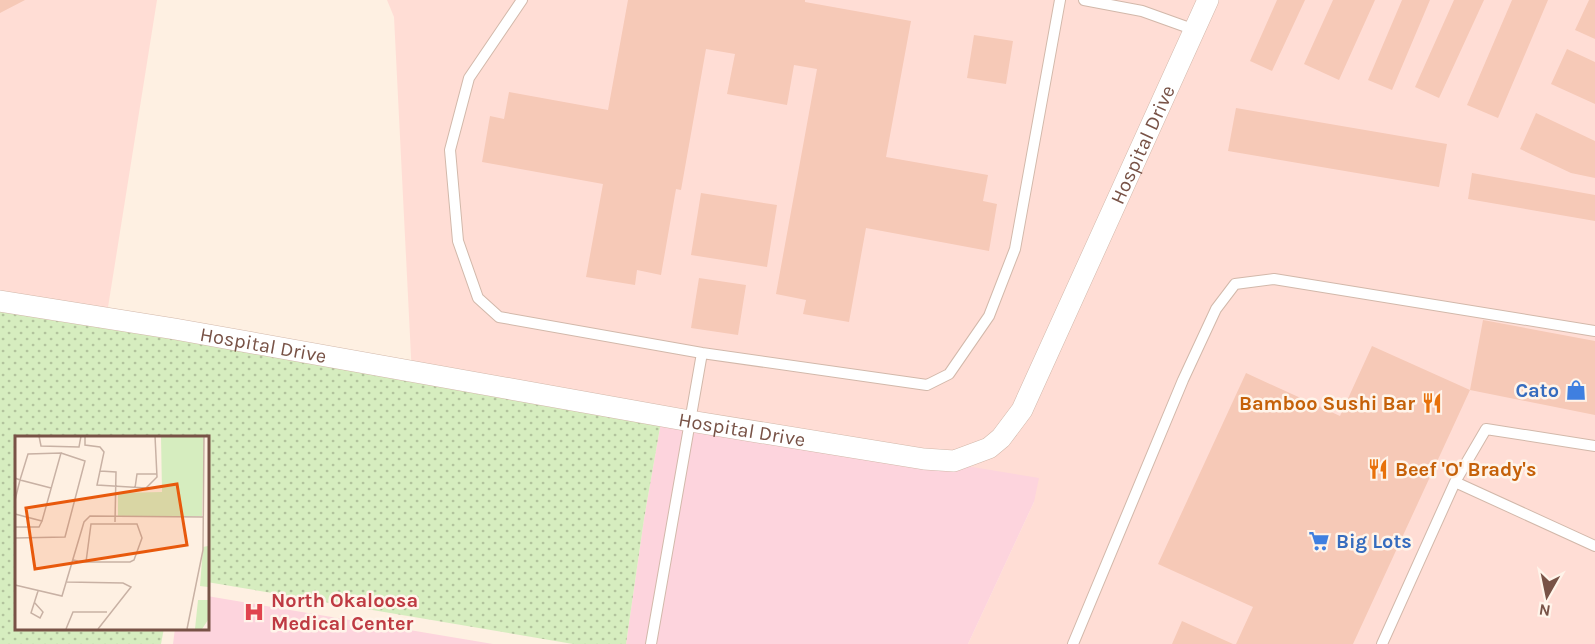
<svg xmlns="http://www.w3.org/2000/svg" width="1595" height="644" font-family="Karla,sans-serif">
<style>
.commercial{fill:#ffddd5}
.medical{fill:#fdd4dd}
.park{fill:url(#park-dots)}
.building{fill:#f6c9b7}
.lines{fill:none;stroke-linecap:round;stroke-linejoin:round}
.lane-casing{stroke:#d2b8aa;stroke-width:12}
.street-casing{stroke:#d2b8aa;stroke-width:22}
.lane{stroke:#fff;stroke-width:10}
.street{stroke:#fff;stroke-width:21}
.labels{text-anchor:middle;dominant-baseline:central;stroke-width:5;stroke-linejoin:round;paint-order:stroke}
.street-label{font-size:20px;fill:#785246;stroke:#fff4ea}
.shop-label{font-size:20px;font-weight:bold;fill:#366cbe;stroke:#fff4ea;text-anchor:end}
.food-label{font-size:20px;font-weight:bold;fill:#c56008;stroke:#fff4ea;text-anchor:end}
.health-label{font-size:20px;font-weight:bold;fill:#be3a42;stroke:#fff4ea;text-anchor:start}
.inset-road{fill:none;stroke:#c8b1a4;stroke-width:1.5}
.view{fill:#e8590c;fill-opacity:0.15;stroke:#e8590c;stroke-width:3}
.inset-edge{fill:none;stroke:#785246;stroke-width:3}
</style>
<defs>
<pattern id="park-dots" width="8" height="8" patternUnits="userSpaceOnUse" patternTransform="scale(1.5)"><rect width="8" height="8" fill="#d6edbf"/><path d="M2 2h.1M6 6h.1" fill="none" stroke="#b2c39d" stroke-width="1.8" stroke-linecap="round"/></pattern>
</defs>
<rect width="100%" height="100%" fill="#fef0e2"/>
<path class="commercial" d="M0 0H157L105 326 0 309Z
M387 0H1595V644H968L1034 502 412 376 394 17Z"/>
<path class="medical" d="M662 416 1039 478 1034 502 968 644H626L644 519Z
M207 596 493 644H173L175 628H207Z"/>
<path class="park" d="M0 309 662 416 644 519 626 644H573L207 582V437H16V628H164L161 644H0Z"/>
<path class="building" d="M0 0H25L0 13Z
M628 0H805V2L911 21 886 157 988 175 983 201 997 204 989 251 866 228 849 322 803 314 806 300 776 294 817 69 794 65 787 105 727 94 735 54 706 49 681 190 676 189 661 275 637 270 635 285 586 277 603 184 482 162 490 116 504 119 509 92 608 110Z
M1277 0H1305L1272 71 1250 61Z
M1333 0H1375L1339 80 1304 64Z
M1402 0H1430L1392 90 1368 80Z
M1454 0H1484L1439 98 1415 87Z
M1512 0H1548L1498 118 1467 105Z
M1589 0H1595V39L1575 30Z
M974 35 1013 41 1006 84 967 78Z
M1567 49 1595 62V104L1551 84Z
M1236 108 1447 144 1439 187 1228 151Z
M1536 113 1595 141V178L1571 173 1520 149Z
M1472 173 1595 195V221L1468 199Z
M701 193 777 205 767 267 691 255Z
M699 278 746 285 738 335 691 328Z
M1483 320 1595 341V415L1470 390Z
M1372 346 1470 390 1353 644H1236L1253 607 1158 564 1246 373 1340 416Z
M1182 621 1233 644H1172Z"/>
<g class="lines">
<g class="lane-casing">
<path id="lane" d="M522 0 469 78 450 150 458 241 478 298 499 317 702 353 927 385 949 374 989 316 1015 249 1060 0
M1084 0 1142 11 1195 30
M1455 482 1486 429 1595 446
M651 644 702 353
M1073 644 1183 380 1216 309 1235 284 1274 279 1595 331
M1382 644 1455 482 1595 546"/>
</g>
<g class="street-casing">
<g id="street">
<path id="s1" d="M0 301 175 329 690 421 924 459 954 461 989 448 1001 438 1022 410 1208 0"/>
</g>
</g>
<use href="#lane" class="lane"/>
<use href="#street" class="street"/>
</g>
<defs>
<g id="shop-bare" transform="scale(1.62)"><path d="M-5-2.5h2.3a2.7 3.5 0 0 1 5.4 0H5L5.5 6h-11ZM-1.5-2.5h3a1.5 2.3 0 0 0-3 0Z" fill="#3f7fe0" stroke="#fff4ea" stroke-width="2.5" paint-order="stroke"/></g>
<g id="restaurant-bare" transform="scale(1.62)"><path d="M-5-6h1v4h1v-4h1v4h1v-4h1v5L-1.5 .5V6h-2V.5L-5-1ZM5-6V6H3V1.5H1.5Q1.5-4 5-6Z" fill="#e8710a" stroke="#fff4ea" stroke-width="2.5" paint-order="stroke"/></g>
<g id="supermarket-bare" transform="scale(1.62)"><path d="M-6-5.5h2.5l.6 2H6L4.5 2H-2.5L-4.4-4H-6ZM-1.5 3.2a1.3 1.3 0 1 0 .1 0ZM3 3.2a1.3 1.3 0 1 0 .1 0Z" fill="#3f7fe0" stroke="#fff4ea" stroke-width="2.5" paint-order="stroke"/></g>
<g id="hospital-bare" transform="scale(1.62)"><path d="M-5-5h3v3.5h4V-5h3V5h-3V1.5h-4V5h-3Z" fill="#e0444e" stroke="#fff4ea" stroke-width="2.5" paint-order="stroke"/></g>
</defs>
<g fill-rule="evenodd">
<use href="#shop-bare" x="1576" y="390"/>
<use href="#restaurant-bare" x="1432" y="403"/>
<use href="#restaurant-bare" x="1378" y="469"/>
<use href="#supermarket-bare" x="1319" y="541"/>
<use href="#hospital-bare" x="254" y="612"/>
</g>
<g class="labels">
<g class="street-label">
<text stroke="none"><textPath href="#s1" startOffset="1347">Hospital Drive</textPath></text>
<text stroke="none"><textPath href="#s1" startOffset="267">Hospital Drive</textPath></text>
<text stroke="none"><textPath href="#s1" startOffset="753">Hospital Drive</textPath></text>
</g>
<g class="shop-label">
<text x="1559" y="390">Cato</text>
<text x="1336" y="541" text-anchor="start">Big Lots</text>
</g>
<g class="food-label">
<text x="1415" y="403">Bamboo Sushi Bar</text>
<text x="1395" y="469" text-anchor="start">Beef 'O' Brady's</text>
</g>
<g class="health-label">
<text x="271" y="600">North Okaloosa<tspan x="271" dy="23">Medical Center</tspan></text>
</g>
</g>
<g transform="translate(15 436)">
<rect width="194" height="194" fill="#fef0e2"/>
<path d="M193 110V151L185 150 188 111ZM183 164H193V184L187 193H180Z" fill="#d6edbf"/>
<path d="M146 0H189L187 80H103V57L147 56Z" fill="#d6edbf"/>
<path class="inset-road" d="M24 0 26 10 64 11 66 0M70 0V9L85 11 89 16 82 49 131 52 142 41 140 0M85 35 101 36 100 86M0 42 5 44 13 18 46 17 27 85 0 78M120 52 122 38H142M0 64 5 44 36 52M0 91H24L27 85M0 102 50 101 70 25 46 17M58 124 63 125 71 126H115L119 124 127 102 122 88H76L71 126M52 146 108 147 116 151 83 193M0 149 47 160 69 86 75 80 189 81M19 166 28 176 25 182 16 177 23 155M51 193 58 176H92M172 193 188 114 189 0"/>
<path class="view" d="M162 48 172 109 20 133 11 72Z"/>
<rect width="194" height="194" class="inset-edge"/>
</g>
<g transform="translate(1547 596) rotate(189)" stroke="#fff4ea" stroke-width="4.5" paint-order="stroke">
<path d="M0-4.5L10 22L0 15L-10 22Z" fill="#785246"/>
<text y="-9" font-size="16" font-weight="bold" text-anchor="middle" fill="#785246">N</text>
</g>
</svg>
